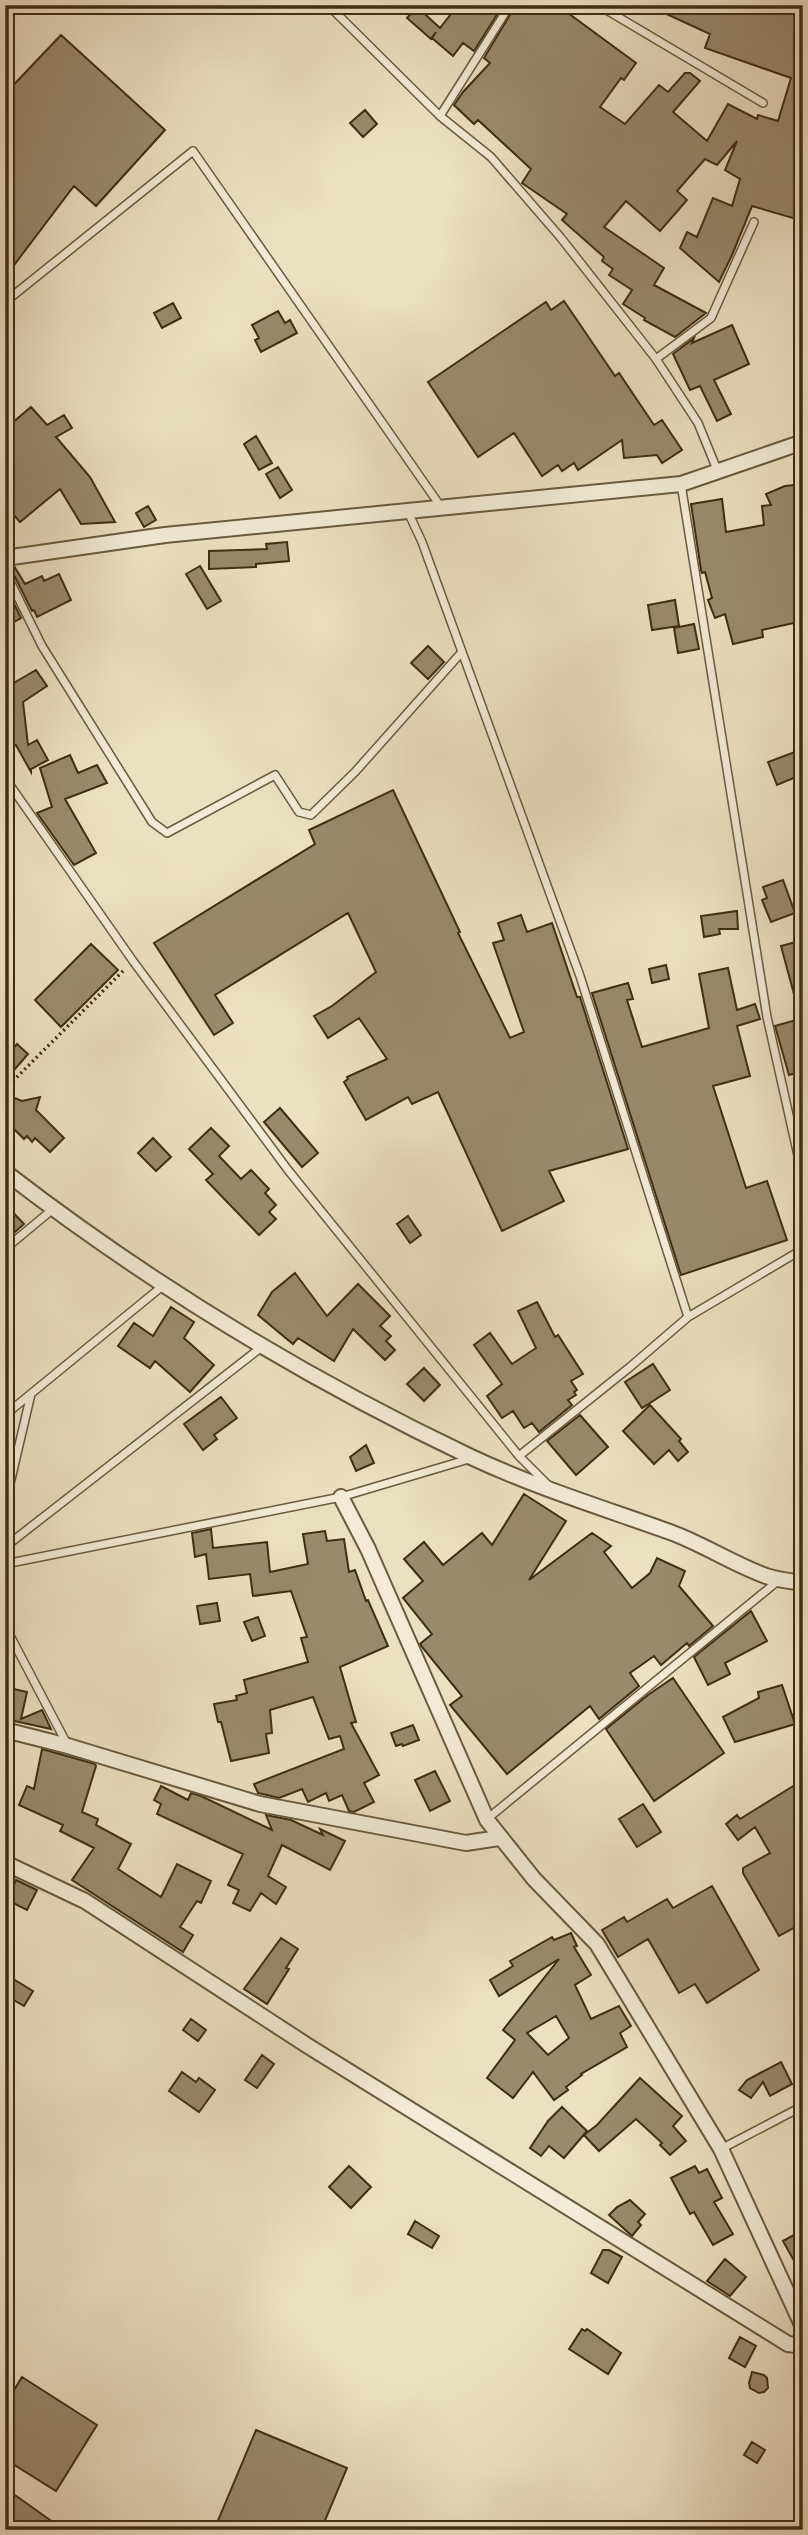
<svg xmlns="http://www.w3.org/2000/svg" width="808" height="2535" font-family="'IM FELL Great Primer',serif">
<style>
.building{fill:#998a6e;stroke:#3f2d13;stroke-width:2;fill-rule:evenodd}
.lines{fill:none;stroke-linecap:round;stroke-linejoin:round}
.lane-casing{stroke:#6a5a3f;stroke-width:10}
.street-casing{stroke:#6a5a3f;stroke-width:18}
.path{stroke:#3f2d13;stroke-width:3.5;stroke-dasharray:2 3.5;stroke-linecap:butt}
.lane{stroke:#f3ebd7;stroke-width:7}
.street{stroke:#f3ebd7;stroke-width:14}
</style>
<rect width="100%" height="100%" fill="#ece0c2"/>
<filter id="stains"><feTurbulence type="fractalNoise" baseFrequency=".00286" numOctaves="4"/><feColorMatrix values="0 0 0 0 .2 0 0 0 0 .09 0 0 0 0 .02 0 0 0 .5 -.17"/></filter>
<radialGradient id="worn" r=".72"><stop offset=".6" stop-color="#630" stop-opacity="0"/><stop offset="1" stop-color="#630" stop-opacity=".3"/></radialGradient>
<path class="building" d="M458 5H503L474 51 463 43 453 56 432 38 436 32 431 39 407 18 417 7 440 28Z
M516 5H574L568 13 636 63 624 80 621 78 600 107 625 124 659 85 668 92 685 73H690L700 81 673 112 707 141 728 104 757 119 758 115 778 121 791 78 705 48 710 34 647 5H803V221L752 206 732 255 719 282 680 248 687 232 697 237 713 198 732 206 740 179 725 170 737 141 717 165 705 159 677 191 687 200 660 231 626 201 604 227 664 268 654 285 706 313 675 337 644 320 645 318 623 304 632 290 609 275 613 269 602 261 604 257 562 220 567 214 522 183 531 169 478 120 474 124 454 105 463 92 490 63 484 58Z
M61 35 165 130 96 206 74 186 5 277V94Z
M365 110 377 124 363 137 350 123Z
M564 301 615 376 619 373 654 425 662 420 682 450 662 463 657 455 624 458 622 440 578 470 574 463 562 471 558 465 542 476 514 433 478 457 428 382 546 302 551 310Z
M173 303 181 318 162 328 154 313Z
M278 311 285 323 290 320 297 333 261 352 255 340 259 338 252 325Z
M732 325 749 364 714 380 731 414 717 421 700 386 690 390 673 354 694 338 692 343Z
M31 407 47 425 64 415 72 428 56 437 90 477 115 522 81 524 60 489 20 522 5 505V429Z
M256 436 272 463 259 470 244 444Z
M278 467 292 490 280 498 266 474Z
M803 484V563L797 565 803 589V621L762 630 763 637 733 644 725 614 715 618 708 600 712 598 705 572 702 573 701 570 691 504 722 499 726 532 764 525 762 506 771 505 766 494 785 486Z
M148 506 156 520 144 527 136 513Z
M287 542 289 561 256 564V567L209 569V551L267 549 266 544Z
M14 566 25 584 42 576 44 581 59 574 71 600 37 617 34 610 32 611 10 567Z
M200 566 221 601 207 609 186 574Z
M5 585 21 618 5 627Z
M675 600 679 626 652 630 648 605Z
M694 624 699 649 678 653 674 628Z
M428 646 444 662 428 679 411 663Z
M36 670 47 686 23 702 28 745 37 740 48 760 31 769V772L16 745 5 746V688Z
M803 749V774L777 785 768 762Z
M70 755 78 773 97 765 107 783 65 799 96 853 74 865 37 813 52 807 40 768Z
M393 790 460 932 458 933 510 1038 524 1032 493 943 504 940 498 923 521 915 527 932 552 923 577 997H580L628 1149 549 1171 564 1201 502 1231 438 1092 412 1104 408 1097 366 1120 344 1082 348 1079 347 1077 387 1059 359 1018 328 1038 314 1016 332 1006 376 972 348 913 215 995 233 1023 214 1035 154 943 315 844 309 830Z
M783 880 795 913 771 922 762 900 767 898 763 887Z
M737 911 738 929H719L720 934 704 937 701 916Z
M803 940V1009H798L781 946Z
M91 944 118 970 61 1027 35 1000Z
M666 965 669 979 652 983 649 969Z
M728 968 737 1010 755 1004 760 1019 737 1026 750 1076 713 1086 746 1188 767 1181 787 1240 681 1275 592 993 628 983 633 999 627 1000 642 1047 709 1028 699 974Z
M803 1018V1071L789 1075 775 1026Z
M17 1044 28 1054 15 1069 5 1058Z
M12 1097 22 1101 40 1097 36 1110 64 1138 50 1152 35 1138 32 1142 27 1136 24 1139 5 1120V1116L12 1109Z
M280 1108 318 1153 302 1167 264 1122Z
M211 1128 229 1146 219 1156 241 1179 251 1170 269 1189 265 1193 276 1205 269 1212 276 1219 259 1235 206 1180 213 1174 189 1149Z
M153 1138 171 1157 156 1171 138 1153Z
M5 1204 24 1224 5 1241Z
M408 1216 421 1235 410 1243 397 1224Z
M295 1273 327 1316 358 1284 390 1316 380 1326 391 1336 386 1341 395 1350 385 1360 353 1329 334 1361 298 1338 293 1344 258 1315 272 1292Z
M537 1302 555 1337 558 1335 583 1374 571 1381 577 1390 574 1392 576 1395 568 1400 572 1405 539 1432 532 1423 524 1428 513 1411 502 1418 487 1396 502 1384 474 1345 490 1333 512 1364 536 1348 518 1311Z
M171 1307 194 1322 184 1338 214 1365 190 1392 155 1361 150 1368 118 1346 134 1323 153 1336Z
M653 1364 670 1390 642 1408 625 1382Z
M424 1368 440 1385 424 1401 407 1384Z
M221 1397 237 1418 214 1435 217 1439 203 1450 184 1424Z
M650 1405 681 1439 679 1441 688 1452 678 1461 669 1450 654 1464 623 1431Z
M580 1415 608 1447 576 1475 547 1441Z
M366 1445 374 1463 356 1471 350 1457Z
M524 1494 566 1521 529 1580 592 1533 611 1546 604 1552 632 1588 650 1573 657 1558 685 1571 679 1586 713 1626 689 1646 687 1643 661 1665 654 1656 630 1673 639 1686 599 1719 590 1706 507 1774 450 1705 462 1696 422 1647 420 1644 432 1634 403 1598 423 1581 404 1559 424 1542 443 1565 482 1533 492 1545Z
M211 1529 213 1548 267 1542 270 1572 308 1564 303 1534 325 1531 327 1541 344 1539 349 1572 355 1570 366 1601 368 1600 388 1646 340 1667 356 1722 351 1723 379 1775 364 1783 374 1802 354 1812 349 1811 342 1795 329 1801 326 1793 308 1802 302 1789 279 1798 258 1793 254 1784 344 1749 340 1736 329 1739 313 1697 270 1710 272 1733 266 1734 269 1753 231 1761 221 1722H218L214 1704 237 1700 236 1696 247 1693 244 1680 308 1662 301 1638 307 1637 291 1591 253 1596 250 1574 209 1579 206 1554 195 1557 192 1533Z
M217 1603 220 1621 200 1624 197 1606Z
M751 1611 767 1641 725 1663 730 1674 708 1685 694 1657Z
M258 1617 265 1636 252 1641 244 1622Z
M673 1678 724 1753 654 1801 606 1729 648 1695Z
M782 1685 795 1724 735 1742 723 1717 759 1698 758 1692Z
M5 1687 27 1692 21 1719 42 1710 51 1729 5 1719Z
M413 1725 419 1740 403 1746 402 1744 396 1746 391 1733Z
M42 1749 95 1764 96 1766 82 1812 98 1819 96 1825 131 1844 118 1869 161 1897 177 1864 211 1881 201 1903 197 1901 180 1927 193 1935 183 1952 72 1880 94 1848 60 1831 63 1825 19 1805 27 1786 34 1789Z
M435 1771 450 1801 430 1811 415 1780Z
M803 1780V1923L779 1936 743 1873V1868L770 1853 755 1827 738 1840 726 1824 737 1815 740 1819Z
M161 1786 188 1800 191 1793 201 1796 272 1830 266 1815 291 1820 323 1835 320 1829 345 1841 330 1870 282 1845 268 1876 286 1887 276 1904 261 1893 250 1911 233 1903 239 1890 228 1885 243 1854 157 1814 161 1804 154 1800Z
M643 1804 661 1832 637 1847 619 1819Z
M16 1880 37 1890 27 1910 7 1900Z
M712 1886 759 1970 707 2003 695 1984 679 1993 648 1939 618 1957 602 1930 624 1917 627 1922 667 1899 673 1908Z
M571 1933 577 1946 574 1947 591 1975 575 1985 591 2019 619 2006 631 2026 620 2033 627 2047 581 2074 582 2075 566 2087 568 2090 554 2100 533 2072 513 2098 487 2078 515 2040 503 2030 559 1959 499 1996 490 1980 513 1966 510 1961 552 1937 554 1940ZM556 2016 569 2038 548 2055 527 2033Z
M281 1938 298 1949 286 1968 289 1969 267 2004 244 1989Z
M5 1974 33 1991 24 2006 5 1995Z
M191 2019 206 2030 198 2041 183 2030Z
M262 2055 274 2064 257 2088 245 2080Z
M781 2062 792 2084 770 2096 763 2082 751 2098 739 2090 747 2080Z
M182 2072 196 2082 199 2078 215 2090 199 2112 169 2091Z
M640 2078 682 2116 673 2126 686 2141 670 2155 660 2145 662 2143 636 2119 599 2151 584 2135 597 2125Z
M562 2107 587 2131 564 2158 549 2146 541 2156 530 2148 548 2121Z
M349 2166 371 2187 351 2208 329 2187Z
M695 2166 699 2173 707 2169 722 2198 714 2202 733 2234 713 2245 694 2212 690 2214 671 2178Z
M630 2200 645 2214 638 2222 641 2225 632 2236 609 2215 617 2207Z
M415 2221 439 2236 432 2248 408 2234Z
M803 2230V2277L783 2241Z
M603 2250H609L622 2257 608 2283 591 2273Z
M725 2259 746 2277 730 2296 707 2281Z
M582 2329 585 2331 587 2329 621 2353 608 2374 569 2349Z
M740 2337 756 2346 745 2367 729 2358Z
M752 2372 764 2375 767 2378 768 2388 764 2392 759 2393 750 2388 749 2383Z
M22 2377 97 2425 56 2491 5 2459V2405Z
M256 2430 347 2468 321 2530H214Z
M752 2442 765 2450 757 2463 744 2455Z
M5 2488 64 2530H5Z"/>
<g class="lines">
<g class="lane-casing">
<path id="lane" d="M328 5 440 116 491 157 561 238 656 359 698 423 718 472
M598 5 763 103
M440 116 510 5
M5 302 193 151 441 507
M656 359 711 318 754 222
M681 484 767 1017 803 1178
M408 512 422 542 580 976 688 1317
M5 571 42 646 152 822 167 833 275 775 299 812 311 815 355 772 461 653
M5 778 133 961 288 1170 519 1456 548 1485
M5 1249 53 1209
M5 1415 165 1284
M519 1456 630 1367 688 1317 803 1249
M5 1505 31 1394
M5 1547 263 1346
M5 1564 341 1497 469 1459
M5 1626 68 1746
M487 1819 779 1580
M721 2149 803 2106"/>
</g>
<g class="street-casing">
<path id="street" d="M5 558 165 535 681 484 803 442
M5 1172C149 1283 307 1379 471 1457 535 1487 603 1508 670 1532 703 1544 733 1564 766 1576 778 1580 791 1581 803 1583
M341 1497 368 1549 487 1820 534 1879 597 1944 721 2149 803 2327
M5 1730 68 1746 260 1804 466 1843 499 1838
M5 1863 85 1901 308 2046 788 2344 803 2346"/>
</g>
<path class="path" d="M5 1089 125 969"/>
<use href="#lane" class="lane"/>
<use href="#street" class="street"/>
</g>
<rect width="808" height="2535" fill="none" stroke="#ece0c2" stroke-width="28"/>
<rect x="7" y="7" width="794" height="2521" fill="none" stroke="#3f2d13" stroke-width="3.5"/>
<rect x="14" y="14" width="780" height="2507" fill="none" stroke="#3f2d13" stroke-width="2"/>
<rect width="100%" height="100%" filter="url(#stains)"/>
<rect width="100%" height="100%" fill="url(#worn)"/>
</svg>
